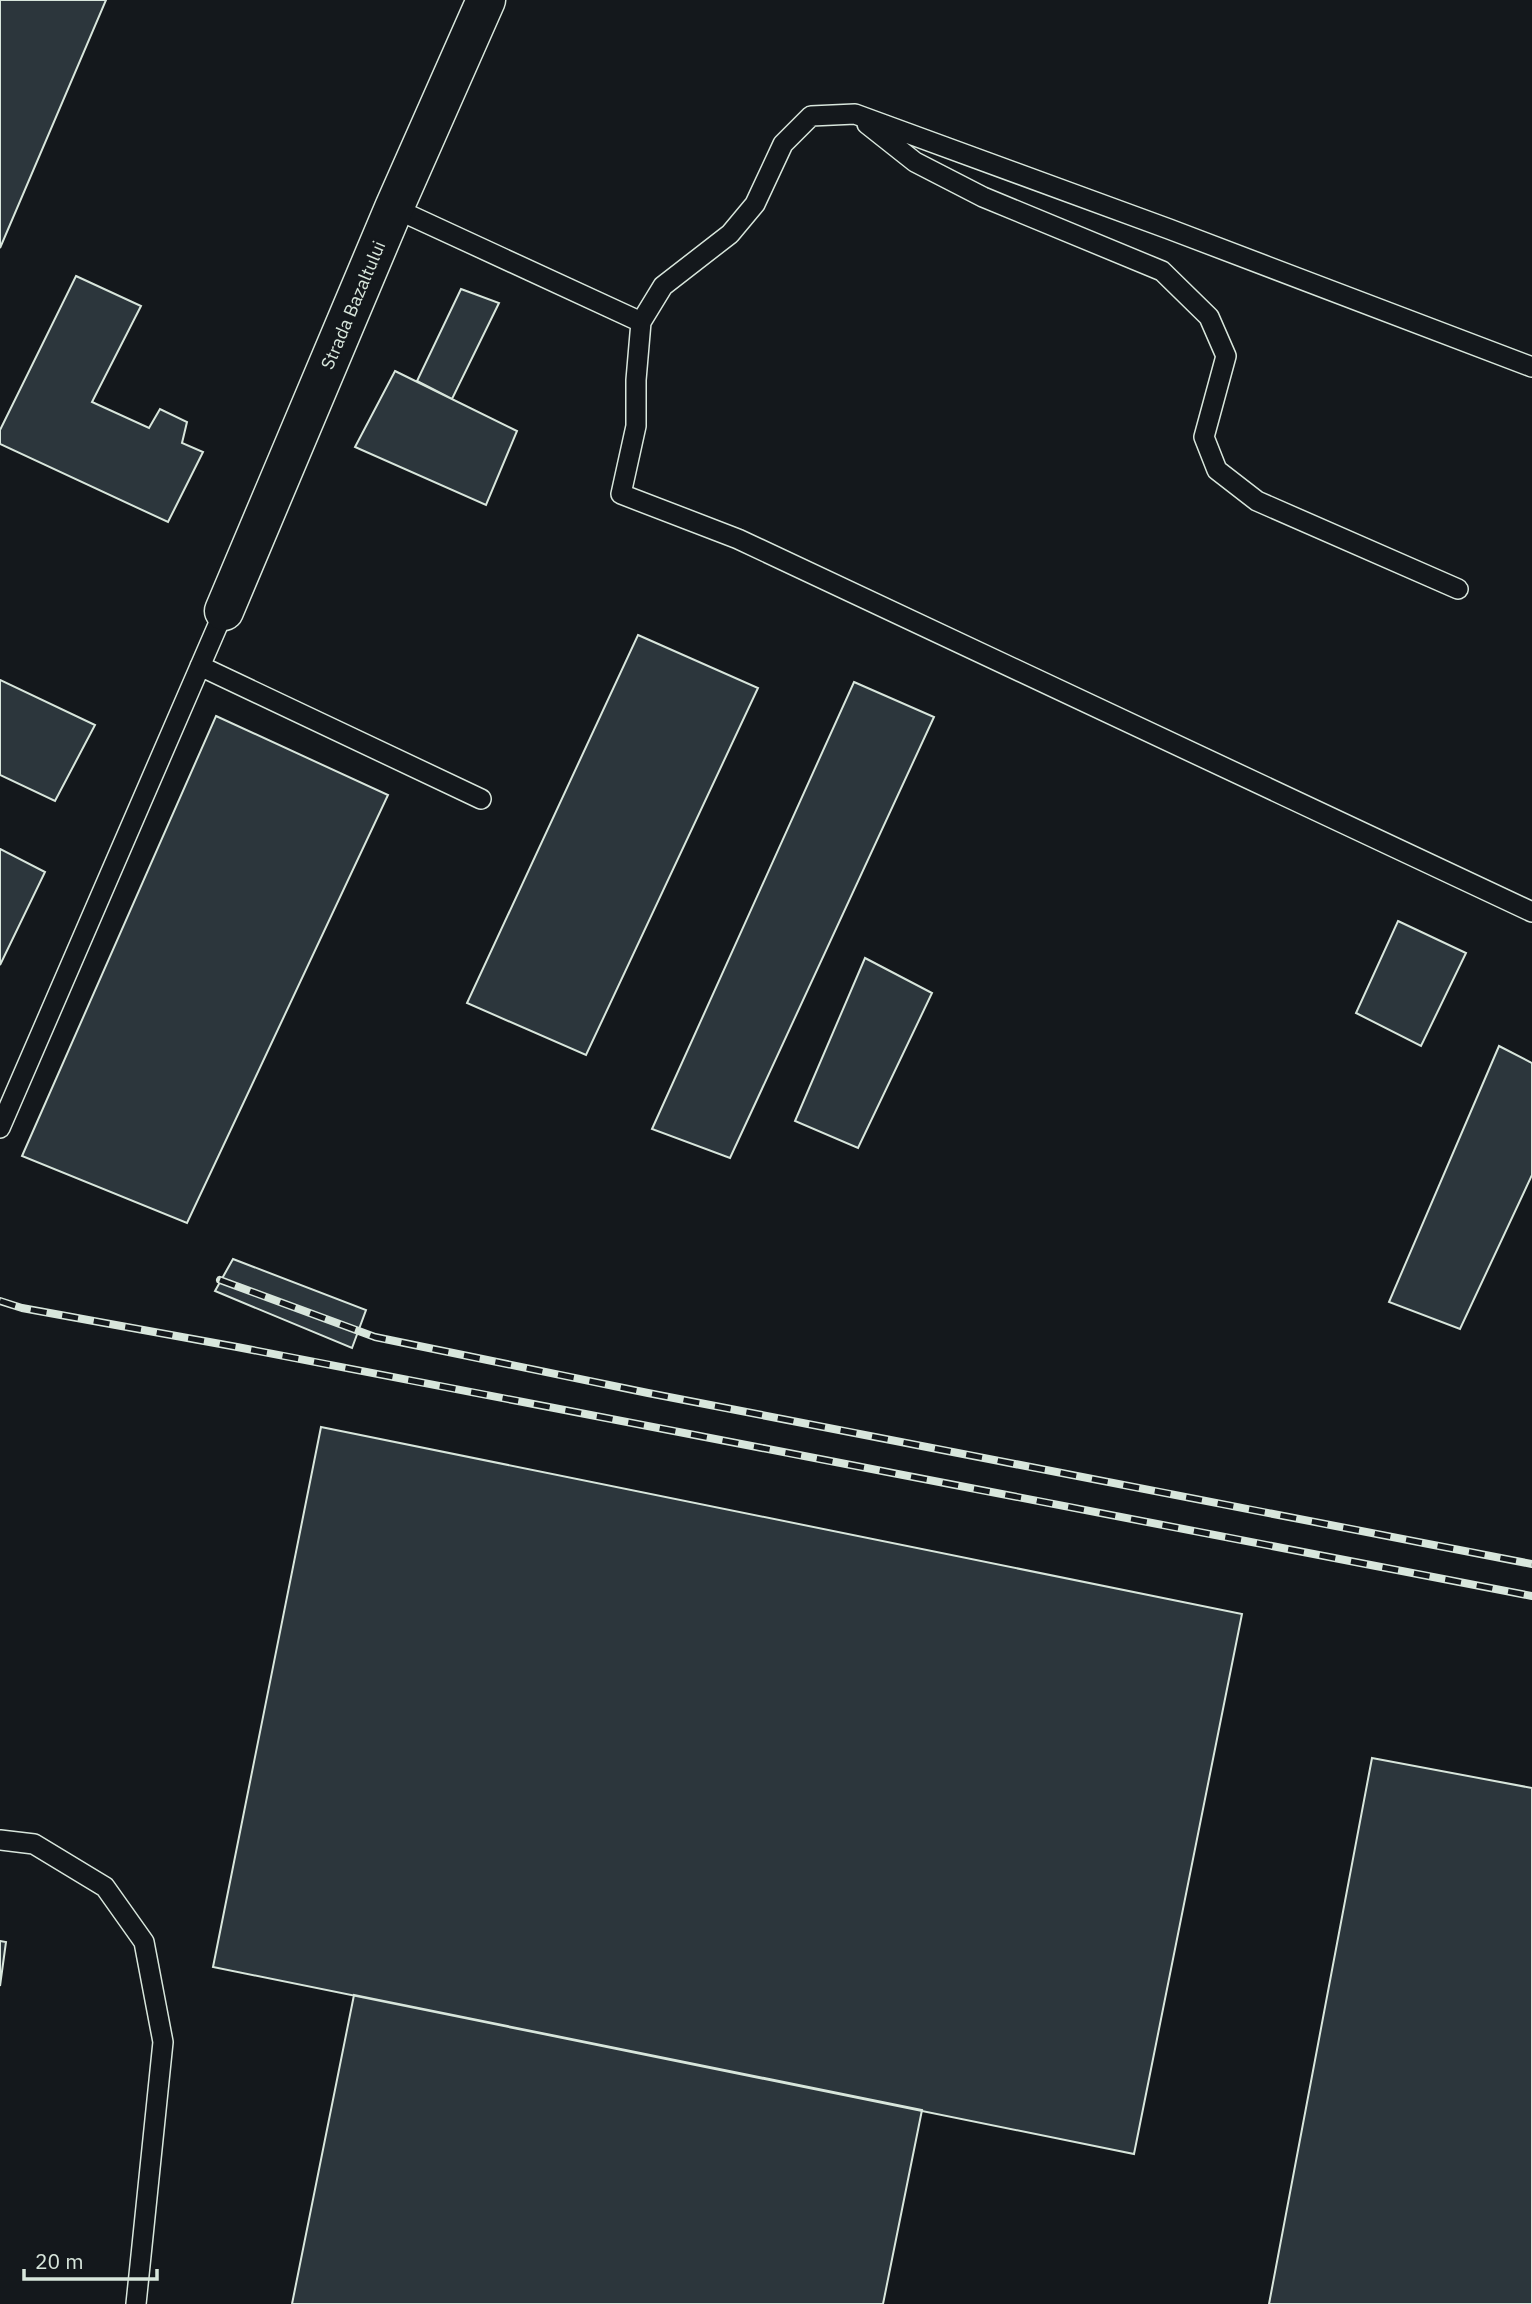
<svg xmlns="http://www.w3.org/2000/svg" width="1532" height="2304" font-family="'IBM Plex Sans',sans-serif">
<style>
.building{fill:#2c363c;stroke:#d8e6dc;stroke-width:2}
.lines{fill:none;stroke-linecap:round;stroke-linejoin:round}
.lane-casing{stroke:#d8e6dc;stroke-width:22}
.street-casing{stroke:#d8e6dc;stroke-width:41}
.lane{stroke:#14181c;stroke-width:19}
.street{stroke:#14181c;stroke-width:38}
.rail-casing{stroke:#d8e6dc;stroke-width:8}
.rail{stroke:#14181c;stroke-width:5;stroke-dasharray:16;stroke-linecap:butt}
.labels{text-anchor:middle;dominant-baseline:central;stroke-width:5;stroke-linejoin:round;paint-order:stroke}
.street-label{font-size:18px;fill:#d8e6dc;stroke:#14181c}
</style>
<rect width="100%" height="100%" fill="#14181c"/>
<path class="building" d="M0 0H106L0 248Z
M76 276 141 306 92 402 149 428 160 409 187 422 182 443 203 452 168 522 0 444V430Z
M461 289 499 303 452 399 417 381Z
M395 371 517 431 486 505 355 447Z
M638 635 758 688 586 1055 467 1003Z
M0 680 95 725 55 801 0 775Z
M854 682 934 717 730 1158 652 1129Z
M216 716 388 795 187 1223 22 1156Z
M0 849 45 872 0 965Z
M1398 921 1466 953 1421 1046 1356 1013Z
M865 958 932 993 858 1148 795 1121Z
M1499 1046 1532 1063V1175L1460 1329 1389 1302Z
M233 1259 366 1310 352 1348 215 1291Z
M321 1427 1242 1614 1134 2154 213 1967Z
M1372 1758 1532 1788V2304H1269Z
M0 1941 6 1942 0 1986Z
M354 1995 922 2110 883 2304H292Z"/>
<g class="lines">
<g class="lane-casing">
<path id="lane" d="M867 124 915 162 983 197 1162 271 1209 317 1226 356 1204 437 1217 470 1257 501 1458 589
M394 208 641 322
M1532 367 1169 229 855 114 811 116 783 144 755 204 730 234 663 286 641 322 636 380V426L621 494 738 539 1532 912
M200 666 481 799
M0 1128 224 611
M0 1840 34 1844 105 1887 144 1942 163 2042 136 2304"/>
</g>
<g class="street-casing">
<path id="street" d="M224 611 394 208 486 0"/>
</g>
<use href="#lane" class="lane"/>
<use href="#street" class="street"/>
<g class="rail-casing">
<path id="rail" d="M220 1280 375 1337 648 1393 1532 1564
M0 1301 22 1308 237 1347 1532 1596"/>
</g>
<use href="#rail" class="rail"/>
</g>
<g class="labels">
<g class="street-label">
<text transform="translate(353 305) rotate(-67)">Strada Bazaltului</text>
</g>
</g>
<path d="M24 2269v10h133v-10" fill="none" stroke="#d8e6dc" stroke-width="3.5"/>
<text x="35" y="2269" font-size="21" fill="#d8e6dc" stroke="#14181c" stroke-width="5" paint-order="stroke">20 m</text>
</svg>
